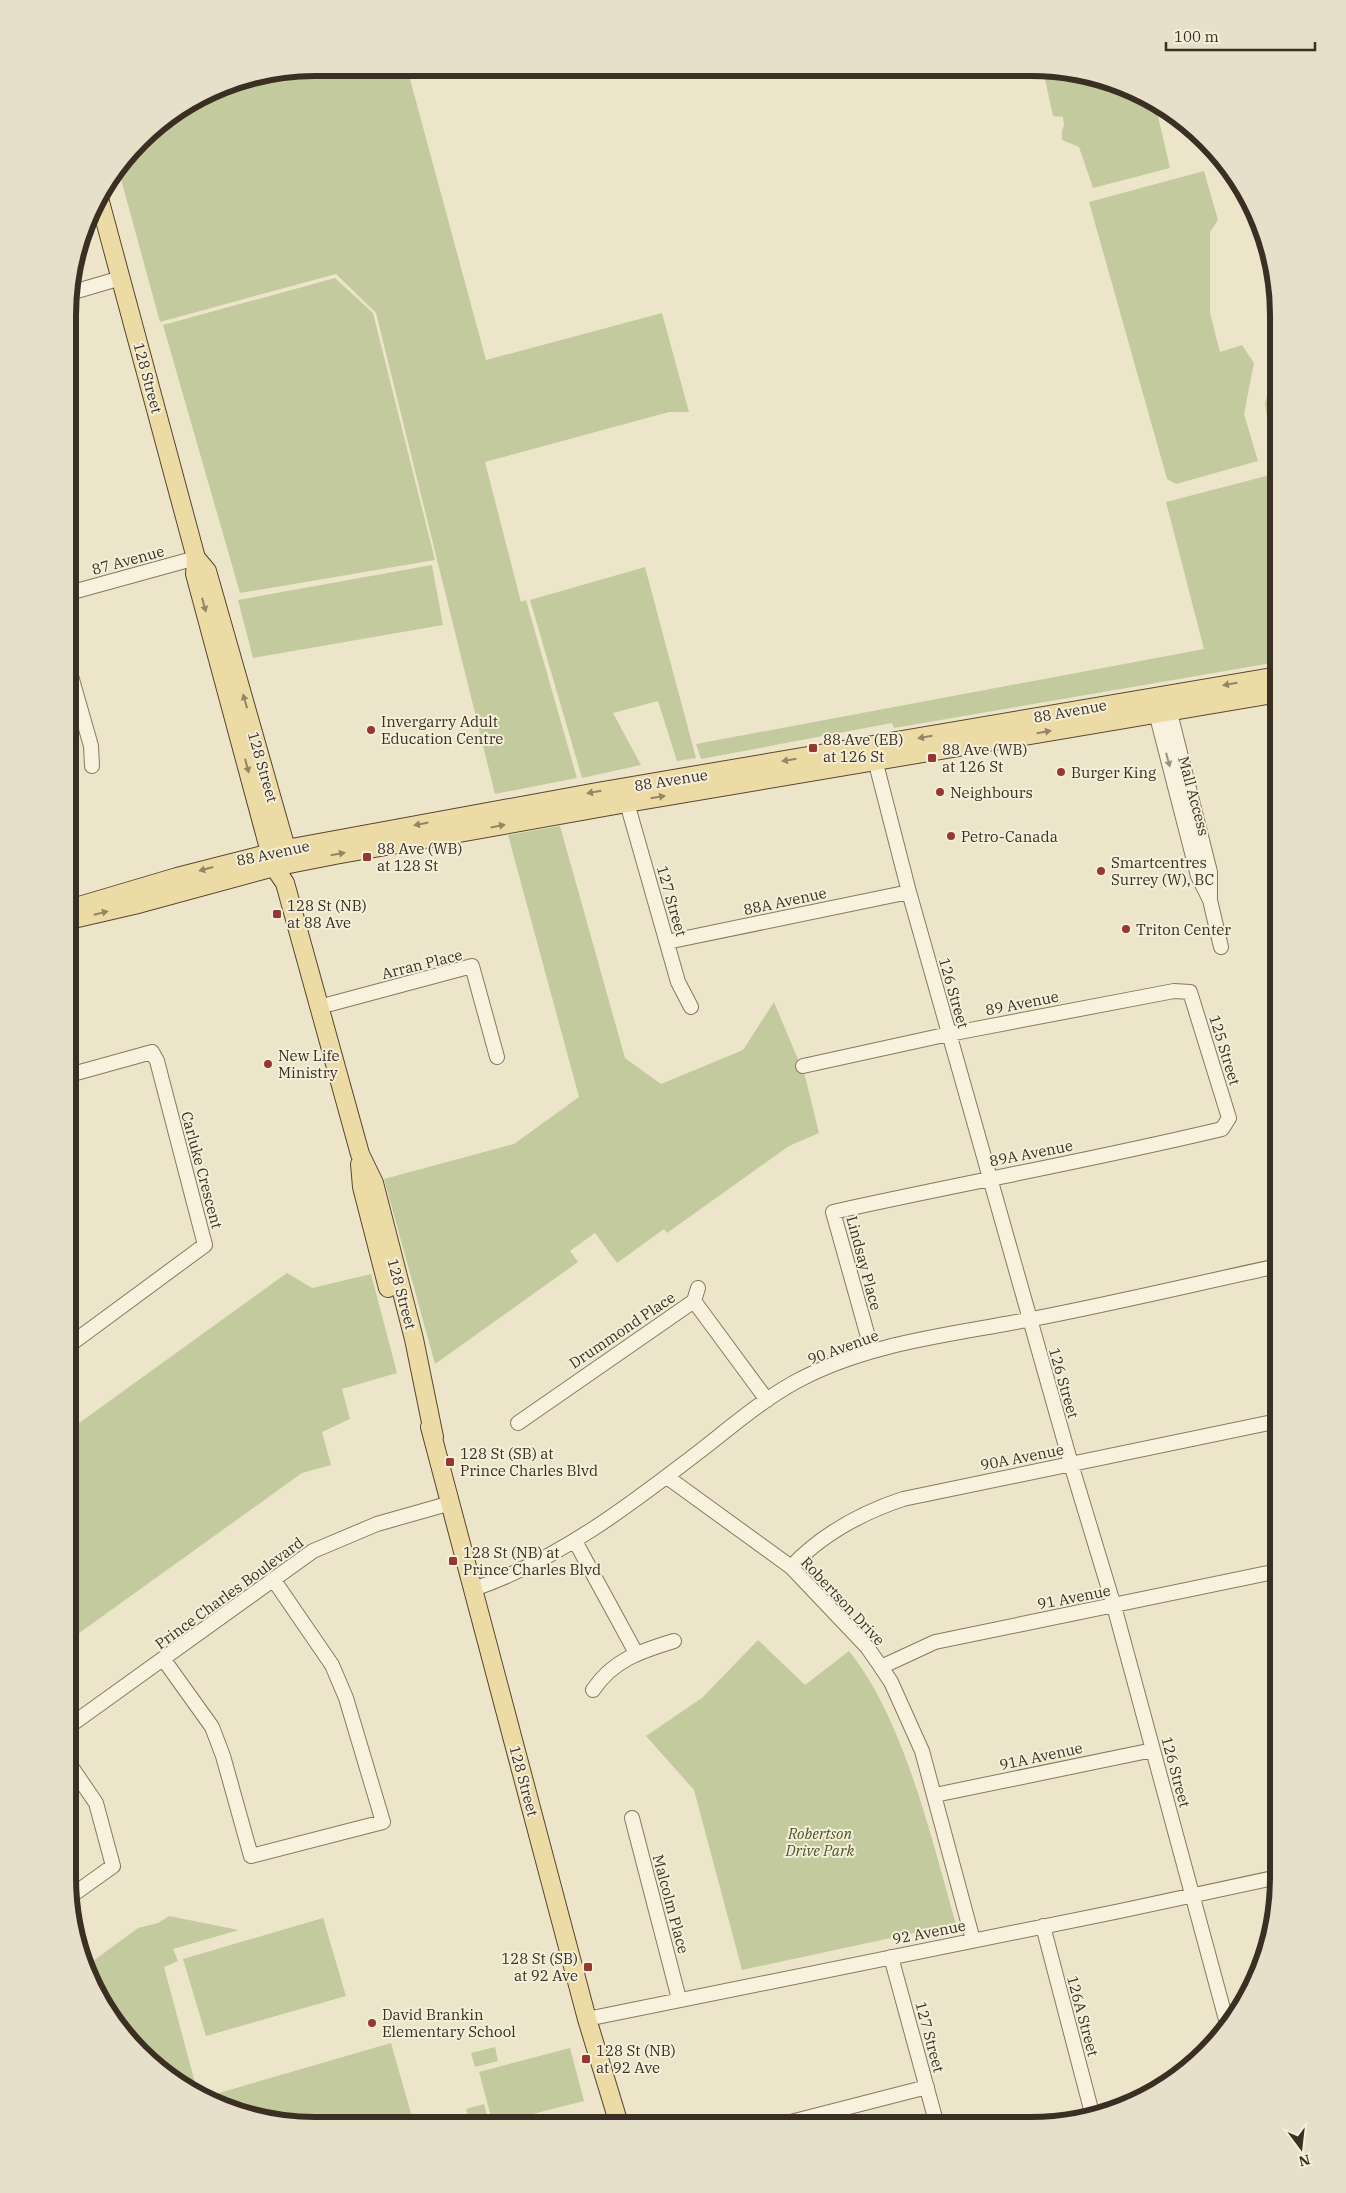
<svg xmlns="http://www.w3.org/2000/svg" width="1346" height="2193" font-family="'IBM Plex Serif',serif">
<style>
.green{fill:#c3cb9e}
.lines{fill:none;stroke-linecap:round;stroke-linejoin:round}
.minor-casing{stroke:#89785f;stroke-width:16}
.major-casing{stroke:#584632;stroke-width:20}
.minor{stroke:#f8f1dd;stroke-width:14}
.major{stroke:#eddba5;stroke-width:18}
.oneway{fill:#948564}
.oneway2{fill:#999080}
.poi-dot{fill:#963731;stroke:#f5eed9;stroke-width:2}
.labels{text-anchor:middle;dominant-baseline:central;stroke-width:4;stroke-linejoin:round;paint-order:stroke}
.street-label{font-size:15px;fill:#3a2f22;stroke:#f5eed9}
.poi-label{font-size:15px;fill:#3a2f22;stroke:#f5eed9;text-anchor:start}
.park-label{font-size:15px;font-style:italic;fill:#485629;stroke:#f5eed9}
.rim{fill:none;stroke:#3a2f22;stroke-width:6}
</style>
<rect width="100%" height="100%" fill="#ede5ca"/>
<path class="green" d="M315 68H407L486 360 662 313 689 412H669L485 462 521 602 526 600 577 778 495 794 376 313 336 274 160 322 119 172 152 129 221 86Z
M1043 70H1064L1126 86 1155 103 1170 168 1093 188 1079 147 1062 140V130L1064 126 1063 117 1053 116Z
M1204 171 1218 220 1210 232V313L1220 352 1242 345 1254 363 1244 414 1258 461 1176 484 1167 479 1089 202Z
M335 278 373 313 435 560 240 593 163 325Z
M1278 340V447L1277 448 1270 437 1265 403 1277 361 1274 342Z
M1278 473V662L894 728 892 723 701 759 696 744 1204 649 1166 502Z
M432 565 443 625 253 658 238 600Z
M645 567 696 758 677 761 658 701 613 713 641 765 582 778 530 600Z
M560 826 625 1058 661 1084 743 1050 774 1002 805 1076 819 1133 789 1146 667 1233 664 1229 617 1263 595 1233 570 1251 578 1262 435 1364 384 1179 514 1144 579 1097 508 835Z
M287 1273 312 1288 371 1274 397 1373 342 1389 350 1419 322 1432 331 1465 302 1473 68 1641V1431Z
M758 1640 805 1685 849 1651C905 1721 931 1838 956 1924L742 1970 694 1790 646 1736 702 1698Z
M169 1916 239 1930 173 1949 178 1961 164 1967 198 2094 164 2074 118 2028 86 1972 85 1967 138 1928 158 1923Z
M323 1918 346 1996 206 2036 183 1959Z
M391 2043 414 2124 283 2123 215 2104 212 2095Z
M495 2047 498 2061 475 2067 471 2053Z
M570 2048 584 2101 493 2124 479 2072Z
M484 2104 489 2124H470L466 2109Z"/>
<g class="lines">
<g class="minor-casing">
<path id="minor" d="M70 293 121 278
M69 593 196 558
M69 669 91 746 92 766
M1167 701 1210 872V897
M1154 705 1198 876 1210 900 1221 947
M873 752 909 892 1071 1464 1114 1606 1228 2027
M627 803 678 982 691 1007
M667 942 909 892
M319 1007 472 966 497 1057
M803 1066 949 1034 1174 991 1190 992 1229 1118 1222 1129C1093 1160 963 1183 833 1212L872 1351
M694 1301 698 1288
M68 1346 205 1245 157 1061 152 1052 69 1075
M518 1423 694 1301 767 1400
M667 1477 791 1567 867 1647 881 1667 891 1682 922 1751 973 1940
M575 1541 636 1653
M791 1567C822 1534 861 1513 903 1499L1278 1421
M474 1589C558 1560 630 1505 700 1451 731 1427 762 1400 797 1381 867 1343 950 1335 1027 1320 1111 1304 1194 1284 1278 1266
M164 1660 212 1727 223 1756 251 1856 383 1822 346 1698 332 1665 273 1579
M881 1667 935 1642 1278 1571
M593 1690C613 1660 641 1651 674 1641
M68 1727 313 1551 377 1524 451 1503
M68 1762 96 1803 113 1866 71 1896
M935 1795 1153 1750
M632 1818 679 1999
M1043 1926 1092 2113
M891 1957 937 2125
M587 2019 1120 1911 1278 1877
M779 2125 927 2087"/>
</g>
<g class="major-casing">
<path id="major" d="M99 198 196 558 195 574 274 867 285 883 360 1154 374 1183 414 1339 434 1437
M196 558 207 571 289 859
M69 909 177 877 286 849 597 792 1278 676
M69 920 134 905 274 867 335 855 627 803 1278 693
M360 1164 362 1187 388 1288
M430 1427 587 2019 619 2124"/>
</g>
<use href="#minor" class="minor"/>
<use href="#major" class="major"/>
</g>
<defs><path id="oneway-solid" d="M-6-.8H1V-3.2L6.5 0L1 3.2V.8H-6Z" transform="scale(1.25)"/></defs>
<g class="oneway">
<use href="#oneway-solid" transform="translate(204 605) rotate(75)"/>
<use href="#oneway-solid" transform="translate(1230 684) rotate(170)"/>
<use href="#oneway-solid" transform="translate(245 701) rotate(-106)"/>
<use href="#oneway-solid" transform="translate(1044 732) rotate(-10)"/>
<use href="#oneway-solid" transform="translate(925 737) rotate(170)"/>
<use href="#oneway-solid" transform="translate(789 760) rotate(171)"/>
<use href="#oneway-solid" transform="translate(247 766) rotate(75)"/>
<use href="#oneway-solid" transform="translate(594 792) rotate(170)"/>
<use href="#oneway-solid" transform="translate(658 797) rotate(-9)"/>
<use href="#oneway-solid" transform="translate(421 824) rotate(169)"/>
<use href="#oneway-solid" transform="translate(498 826) rotate(-11)"/>
<use href="#oneway-solid" transform="translate(338 854) rotate(-10)"/>
<use href="#oneway-solid" transform="translate(206 869) rotate(165)"/>
<use href="#oneway-solid" transform="translate(101 913) rotate(-14)"/>
</g>
<use class="oneway2" href="#oneway-solid" transform="translate(1168 760) rotate(75)"/>
<g class="poi-dot">
<circle cx="371" cy="730" r="5"/>
<rect x="808" y="743" width="10" height="10" rx="2.5"/>
<rect x="927" y="753" width="10" height="10" rx="2.5"/>
<circle cx="1061" cy="772" r="5"/>
<circle cx="940" cy="792" r="5"/>
<circle cx="951" cy="836" r="5"/>
<rect x="362" y="852" width="10" height="10" rx="2.5"/>
<circle cx="1101" cy="871" r="5"/>
<rect x="272" y="909" width="10" height="10" rx="2.5"/>
<circle cx="1126" cy="929" r="5"/>
<circle cx="268" cy="1064" r="5"/>
<rect x="445" y="1457" width="10" height="10" rx="2.5"/>
<rect x="448" y="1556" width="10" height="10" rx="2.5"/>
<rect x="583" y="1962" width="10" height="10" rx="2.5"/>
<circle cx="372" cy="2023" r="5"/>
<rect x="581" y="2054" width="10" height="10" rx="2.5"/>
</g>
<g class="labels">
<g class="street-label">
<text transform="translate(148 378) rotate(75)">128 Street</text>
<text transform="translate(128 560) rotate(-15)">87 Avenue</text>
<text transform="translate(1070 711) rotate(-10)">88 Avenue</text>
<text transform="translate(263 767) rotate(74)">128 Street</text>
<text transform="translate(671 780) rotate(-9)">88 Avenue</text>
<text transform="translate(1194 796) rotate(75)">Mall Access</text>
<text transform="translate(273 853) rotate(-12)">88 Avenue</text>
<text transform="translate(672 901) rotate(74)">127 Street</text>
<text transform="translate(785 901) rotate(-12)">88A Avenue</text>
<text transform="translate(422 964) rotate(-14)">Arran Place</text>
<text transform="translate(954 993) rotate(74)">126 Street</text>
<text transform="translate(1022 1003) rotate(-11)">89 Avenue</text>
<text transform="translate(1225 1050) rotate(73)">125 Street</text>
<text transform="translate(1031 1153) rotate(-11)">89A Avenue</text>
<text transform="translate(202 1170) rotate(75)">Carluke Crescent</text>
<text transform="translate(864 1263) rotate(75)">Lindsay Place</text>
<text transform="translate(402 1294) rotate(75)">128 Street</text>
<text transform="translate(622 1330) rotate(-34)">Drummond Place</text>
<text transform="translate(843 1347) rotate(-20)">90 Avenue</text>
<text transform="translate(1064 1383) rotate(74)">126 Street</text>
<text transform="translate(1022 1457) rotate(-11)">90A Avenue</text>
<text transform="translate(229 1593) rotate(-36)">Prince Charles Boulevard</text>
<text transform="translate(1074 1597) rotate(-11)">91 Avenue</text>
<text transform="translate(843 1601) rotate(47)">Robertson Drive</text>
<text transform="translate(1041 1756) rotate(-12)">91A Avenue</text>
<text transform="translate(1176 1772) rotate(75)">126 Street</text>
<text transform="translate(524 1781) rotate(75)">128 Street</text>
<text transform="translate(671 1904) rotate(75)">Malcolm Place</text>
<text transform="translate(929 1932) rotate(-11)">92 Avenue</text>
<text transform="translate(1083 2016) rotate(75)">126A Street</text>
<text transform="translate(930 2037) rotate(75)">127 Street</text>
</g>
<g class="poi-label">
<text x="381" y="721">Invergarry Adult<tspan x="381" dy="17">Education Centre</tspan></text>
<text x="823" y="739">88 Ave (EB)<tspan x="823" dy="17">at 126 St</tspan></text>
<text x="942" y="749">88 Ave (WB)<tspan x="942" dy="17">at 126 St</tspan></text>
<text x="1071" y="772">Burger King</text>
<text x="950" y="792">Neighbours</text>
<text x="961" y="836">Petro-Canada</text>
<text x="377" y="848">88 Ave (WB)<tspan x="377" dy="17">at 128 St</tspan></text>
<text x="1111" y="862">Smartcentres<tspan x="1111" dy="17">Surrey (W), BC</tspan></text>
<text x="287" y="905">128 St (NB)<tspan x="287" dy="17">at 88 Ave</tspan></text>
<text x="1136" y="929">Triton Center</text>
<text x="278" y="1055">New Life<tspan x="278" dy="17">Ministry</tspan></text>
<text x="460" y="1453">128 St (SB) at<tspan x="460" dy="17">Prince Charles Blvd</tspan></text>
<text x="463" y="1552">128 St (NB) at<tspan x="463" dy="17">Prince Charles Blvd</tspan></text>
<text x="578" y="1958" text-anchor="end">128 St (SB)<tspan x="578" dy="17">at 92 Ave</tspan></text>
<text x="382" y="2014">David Brankin<tspan x="382" dy="17">Elementary School</tspan></text>
<text x="596" y="2050">128 St (NB)<tspan x="596" dy="17">at 92 Ave</tspan></text>
</g>
<g class="park-label">
<text x="820" y="1833">Robertson<tspan x="820" dy="17">Drive Park</tspan></text>
</g>
</g>
<path d="M0 0H1346V2193H0ZM315 76H1031A239 239 0 0 1 1270 315V1878A239 239 0 0 1 1031 2117H315A239 239 0 0 1 76 1878V315A239 239 0 0 1 315 76Z" fill="#e6dfca" fill-rule="evenodd"/>
<path class="rim" d="M315 76H1031A239 239 0 0 1 1270 315V1878A239 239 0 0 1 1031 2117H315A239 239 0 0 1 76 1878V315A239 239 0 0 1 315 76Z"/>
<g transform="translate(1301 2148) rotate(165)" stroke="#f5eed9" stroke-width="4" paint-order="stroke">
<path d="M0-4L9 19L0 12L-9 19Z" fill="#3a2f22"/>
<text y="-8" font-size="14" font-weight="bold" text-anchor="middle" fill="#3a2f22">N</text>
</g>
<path d="M1166 42v8h149v-8" fill="none" stroke="#3a2f22" stroke-width="2.5"/>
<text x="1174" y="42" font-size="15" fill="#3a2f22" stroke="#f5eed9" stroke-width="4" paint-order="stroke">100 m</text>
</svg>
